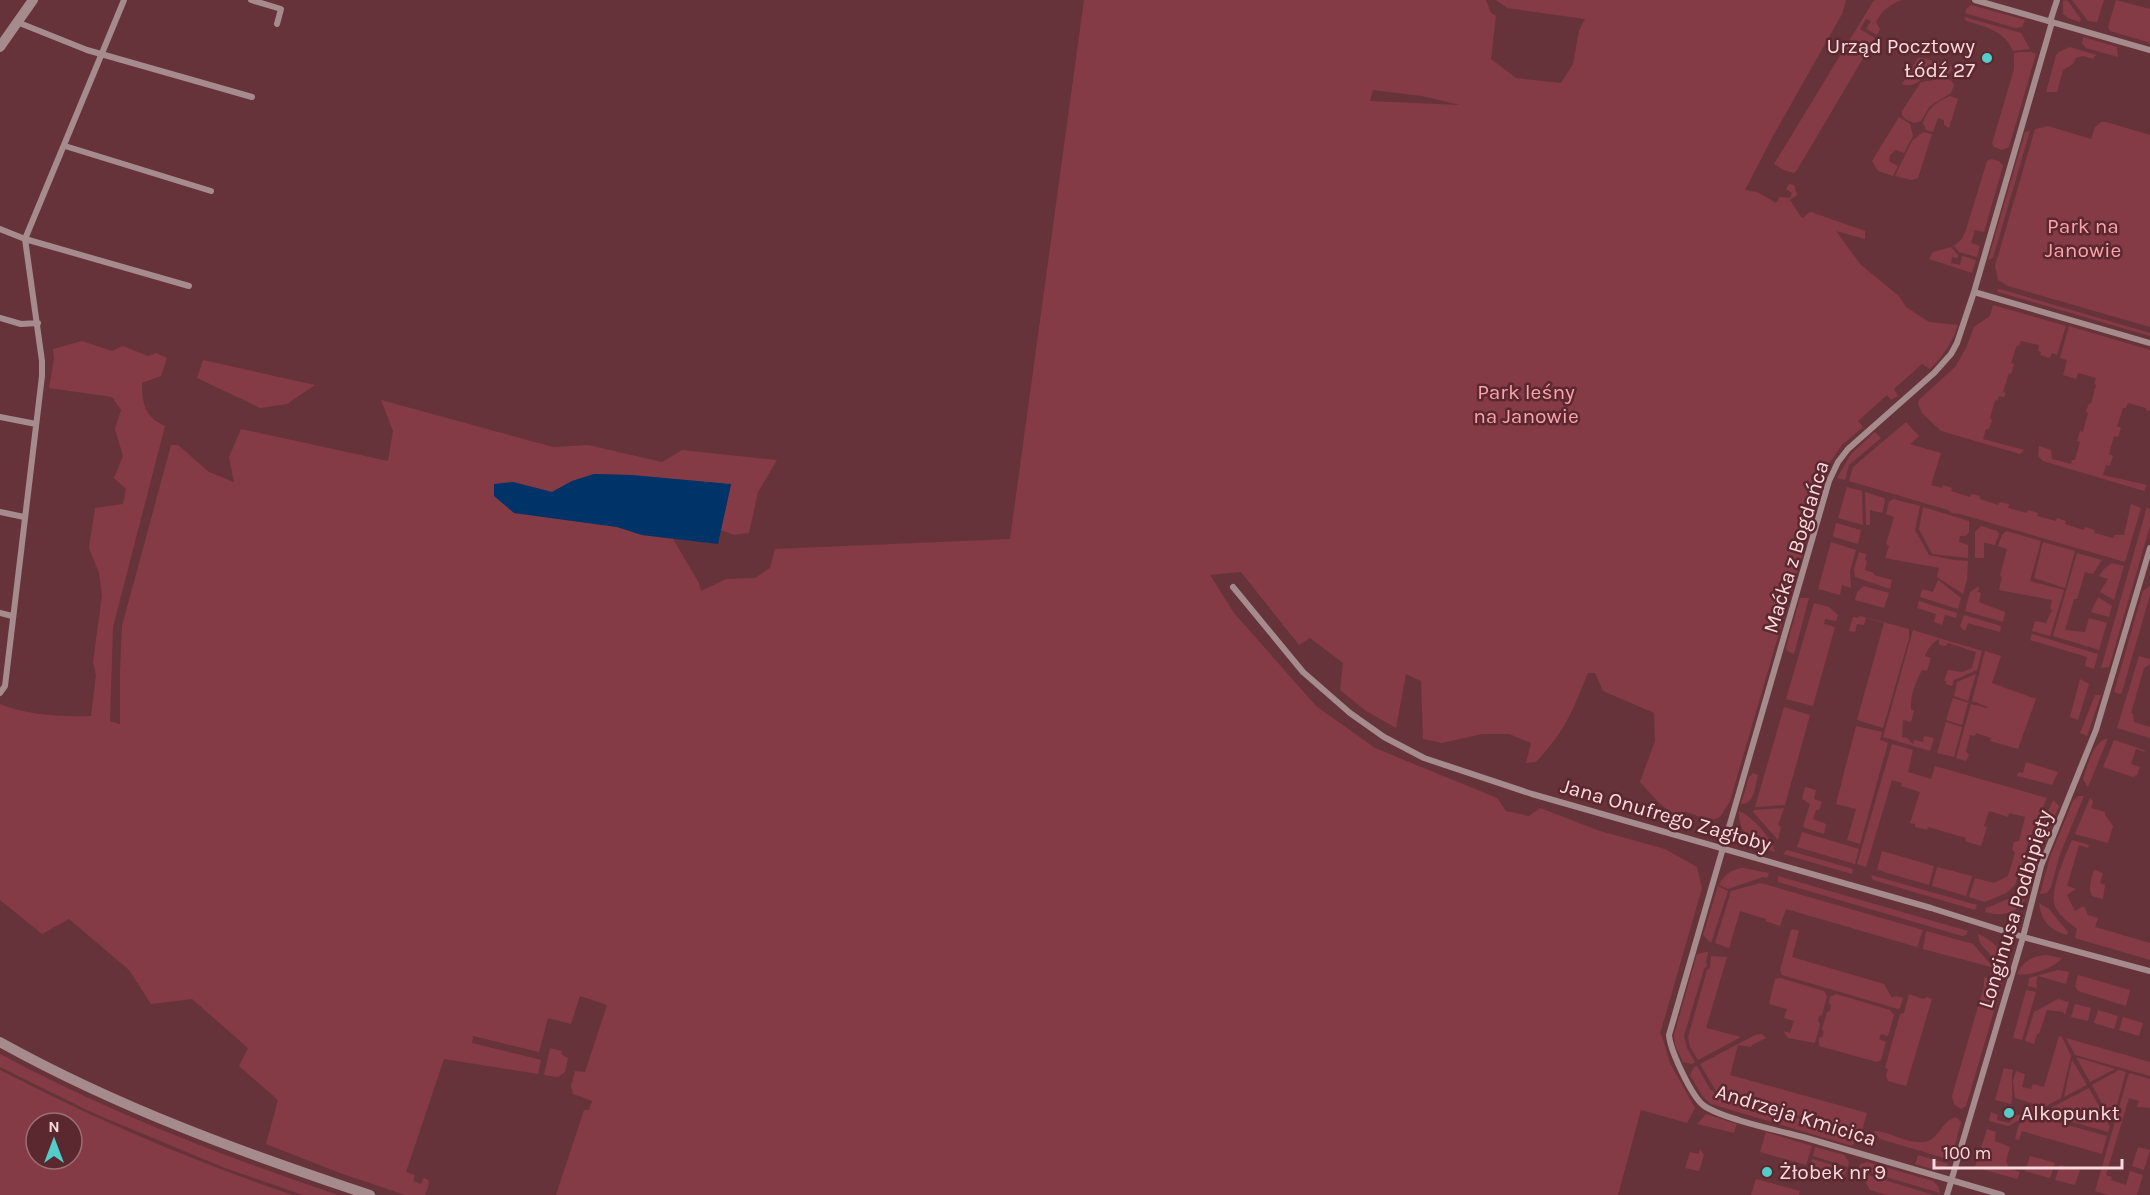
<svg xmlns="http://www.w3.org/2000/svg" width="2150" height="1195" font-family="Karla,sans-serif">
<style>
.green{fill:#843b46;fill-rule:evenodd}
.water{fill:#003468}
.lines{fill:none;stroke-linecap:round;stroke-linejoin:round}
.minor{stroke:#a68b8d;stroke-width:6}
.tertiary{stroke:#a68b8d;stroke-width:10}
.poi-dot{fill:#53cdca;stroke:#5b2830;stroke-width:2}
.labels{text-anchor:middle;dominant-baseline:central;stroke-width:5;stroke-linejoin:round;paint-order:stroke}
.poi-label{font-size:21px;fill:#fcdadd;stroke:#5b2830;text-anchor:start}
.park-label{font-size:21px;fill:#fca2ab;stroke:#5b2830}
.street-label{font-size:21px;fill:#fcdadd;stroke:#5b2830}
</style>
<rect width="100%" height="100%" fill="#67333a"/>
<path class="green" d="M1084 0H1486L1491 13 1496 16 1491 59 1516 78 1561 83 1573 64 1579 31 1585 19 1507 8 1496 0H1846L1842 14 1773 136 1745 190 1757 192 1776 203 1780 197 1790 198 1792 193 1786 189 1789 184 1794 185 1797 195 1790 200 1801 217 1803 218 1808 213 1811 212 1865 231V239L1836 231 1861 265 1899 296 1906 307 1929 322 1958 325C1952 342 1944 356 1930 369L1922 364 1894 389 1898 396 1891 400 1887 395 1858 421 1863 427 1842 445 1828 465 1730 801 1720 817C1703 825 1703 816 1689 813 1685 811 1680 813 1675 813 1664 811 1648 790 1640 782L1655 741 1654 713 1603 691 1595 673H1588C1572 712 1565 731 1536 762L1526 763 1531 743 1509 734H1482L1442 743 1423 739 1421 681 1406 674 1396 728 1366 711 1340 690 1343 663 1310 638 1299 645 1241 572 1210 575 1234 613 1316 706 1375 748 1497 798 1506 811 1529 816 1540 808 1600 831 1665 849 1697 867 1702 888 1660 1034 1662 1036 1670 1063 1695 1108 1687 1123 1641 1110 1618 1195H556L584 1110H589L592 1101 573 1094 571 1086 575 1071 585 1072 607 1005 580 996 571 1024 548 1018 539 1052 473 1036 472 1043 541 1060 538 1074 444 1059 406 1172 415 1175 413 1181 421 1184 424 1178 428 1180 429 1184 425 1195H405L340 1173 266 1144 278 1100 239 1066 248 1048 192 999 151 1004 129 970 69 919 42 934 0 900V704C27 715 62 717 91 716L96 675 93 662 102 595 99 573 89 548 95 508 123 504 126 489 114 478 123 456 115 429 121 410 112 397 49 388 54 359 53 349 82 341 112 351 123 346 148 356 156 353 167 358 161 376 142 383C142 404 145 417 165 426L113 627 110 721 120 724V671L122 626 171 445H178L209 472 234 482 229 457 241 429 388 461 393 431 381 400 553 447 588 445 662 462 682 450 777 460 758 492 749 533 734 535 721 530 731 485 632 475 594 474 572 481 552 492 513 482 514 513 617 527 642 535 673 539 699 583 701 591 726 579 755 578 770 568 775 549 1010 539ZM1373 90 1422 96 1460 105 1370 101Z
M1874 0H1903C1890 3 1882 11 1876 22L1880 29 1877 35 1866 29 1871 21 1866 19 1860 29 1875 38 1797 170 1794 173 1784 170 1774 164Z
M2067 0 2081 19 2080 22 2068 18 2063 14V1Z
M2072 0H2104L2097 22 2088 21Z
M2116 0 2150 9V43L2110 31 2108 27Z
M1971 5 2025 20 2022 27 2015 28 1965 13 1966 9Z
M1964 17 2021 33 2030 49 2013 51C2005 31 1986 27 1966 21Z
M2083 37 2117 47 2118 57 2086 48 2082 43Z
M2070 47 2096 55 2093 59 2083 56 2076 58 2073 64 2063 70 2057 92H2046L2056 55 2059 52Z
M2020 52H2031L2036 54 2009 147 2002 150 1994 147 1992 144 2014 69V53Z
M1918 58H1923L1953 67C1950 77 1942 77 1933 78L1930 74H1927C1920 81 1913 88 1902 84Z
M1946 78 1952 81 1954 85 1951 93 1930 106 1921 121 1914 123 1905 119 1902 115V111L1921 82Z
M1950 96 1958 99 1949 128 1944 125V120L1938 118 1933 132 1926 130 1923 123C1928 108 1936 102 1950 96Z
M1899 117 1910 124 1913 136 1904 153 1896 150 1890 155 1889 161 1898 166 1893 176 1878 171 1872 161Z
M2101 122H2106L2150 135V327L2008 286 1998 280 1995 266 2035 129 2048 126 2091 139 2095 127Z
M2030 131 1993 258 1988 260 2025 132Z
M1923 132 1932 134 1918 178 1912 180 1895 176 1912 141Z
M1991 159 1999 161 2003 166 1984 232 1975 230 1971 243 1980 246 1977 257 1959 252 1954 246 1962 239 1966 230 1987 161Z
M1951 247 1958 255V258L1952 257 1951 263 1960 265 1962 256 1976 260 1972 273 1929 259 1933 252Z
M2000 289 2150 333V336L1998 292 1997 290Z
M1993 305 2066 326 2057 355 2052 353 2050 358 2040 355 2041 352 2038 351 2039 345 2021 341 2019 346 2017 345 2011 363 2014 364 2011 374 2009 373 2003 392 2006 393 2004 397 1999 396 1997 401 1995 400 1990 418 1992 420 1989 429H1986L1983 439 2024 450 2020 454 1941 431 1922 413 1918 404 1919 400 1955 367 1966 348 1974 327 1990 316Z
M2069 326 2150 350V411L2146 410V408L2128 403 2126 408H2123L2117 426 2121 428 2118 437 2114 436 2109 454 2113 456 2110 466 2106 465 2103 475 2147 485 2144 491 2043 461 2038 456 2039 446 2051 450 2052 459 2071 464 2072 460H2075L2080 442 2077 441 2080 431 2083 432 2088 413 2086 412 2089 403 2091 404 2096 385 2094 384 2096 378 2078 373 2076 379 2063 375 2067 360 2060 358Z
M203 360 315 385 287 404 260 408 197 378Z
M1906 422 1919 436 1910 444 1941 453 1931 485 1942 488 1943 485 1952 488 1951 491 1970 497 1971 494 1980 496V499L1998 505 2000 502 2009 504 2008 508 2027 513 2028 510 2038 513 2037 516 2056 521 2057 518 2066 521 2065 524 2084 530 2085 527 2095 530 2094 533 2113 538 2114 535H2124L2131 504 2141 508 2125 562 1960 514 1952 513 1948 510 1849 481 1853 467Z
M1875 432 1881 438 1849 465 1845 480 1837 478 1851 454Z
M1847 487 1862 491 1863 525 1838 518Z
M1865 492 1884 498 1885 501 1882 513 1870 510V525H1866Z
M1893 499 1920 506 1915 530 1929 555 1954 560 1968 561 1967 580 1963 594 1937 577 1939 568 1885 558 1889 546 1886 544 1894 517 1886 514 1889 502Z
M1923 507 1969 521V532L1966 536H1960L1959 542 1968 545V558L1932 554 1919 529Z
M2147 507 2150 510V526L2109 667 2101 668Z
M1836 523 1861 530 1858 544 1834 537 1833 536Z
M1981 526 1997 531 1999 534 1995 545 1984 543V558H1975V532Z
M2006 531 2041 541 2030 581 2064 590 2050 636 2032 631 2035 621 2046 623 2052 610 2050 609 2052 600 1999 590 2002 577 2000 576 2007 549 1998 546 2002 535Z
M1831 542 1856 550 1850 571 1851 588 1842 585 1840 595 1818 589Z
M2043 542 2075 551 2065 588 2034 578Z
M1859 552 1866 554 1865 560 1867 561 1865 570 1874 573V575L1892 580 1890 589 1855 577 1854 569Z
M2077 553 2102 560 2093 574 2085 572 2077 599H2074L2065 630 2085 632 2089 618 2107 623 2099 650 2053 636Z
M2112 563 2124 566 2114 600 2100 592 2108 579 2099 576 2104 569Z
M1938 580 1961 598 1958 609 1920 597 1922 589 1933 592Z
M1864 586 1889 593 1884 608 1855 600 1857 592Z
M1979 586 1978 592 1981 593 1979 602 2005 612 2003 622 1965 611 1970 592Z
M2150 586V595L2122 692 2120 694 2114 692 2143 591Z
M2098 597 2112 606 2109 617 2091 612Z
M1800 598H1809L1794 654 1787 651 1786 648Z
M1919 601 1957 613 1956 618 1945 615 1942 625 1934 622 1936 614 1917 608Z
M1814 603 1829 607 1838 615 1836 621 1825 619 1824 624 1835 627 1813 706 1786 699Z
M1964 615 2001 626 2000 632 1968 623 1965 631 1960 626Z
M1860 616 1909 629V638L1883 728 1857 720 1884 623 1866 618 1864 625 1857 624 1855 632 1849 631 1853 617 1857 618Z
M1913 630 1982 651 1977 670 1954 680 1952 686 1946 684V681H1944L1948 670 1962 672 1972 668 1976 652 1948 643 1946 646 1939 645V639C1932 643 1928 648 1925 656L1931 658 1927 671 1922 670C1915 683 1910 696 1911 710L1914 711 1911 722 1903 720 1902 737 1907 738 1913 744 1914 740 1923 742 1924 736 1934 738 1930 751 1883 737Z
M2032 634 2098 654 2094 669 2085 666 2087 657 2030 640Z
M1985 651 2001 656 1992 683 2036 699 2018 749 1990 741 1991 738 1976 733 1975 736 1970 735 1966 751 1969 755 1966 761 1956 758 1971 704 1987 708 1988 707 1972 701Z
M2139 656 2150 659V664L2144 668 2131 713 2133 714 2134 722 2150 727V738L2117 728Z
M1976 674 1968 701 1954 696 1957 682Z
M2080 679 2089 684 2078 720 2070 717Z
M2095 695H2101L2087 736 2080 733Z
M1953 698 1968 703 1962 725 1946 720Z
M1784 707 1810 715 1785 805 1755 807Z
M1946 722 1962 727 1954 757 1937 753Z
M1856 726 1882 732 1880 740 1888 743 1860 844 1847 840 1856 809 1836 804Z
M2108 738 2088 787 2083 779C2088 765 2092 742 2108 738Z
M2114 740 2144 750 2145 752 2136 749 2131 764 2140 767 2137 775 2133 777 2103 767Z
M1892 744 1913 750 1908 772 1931 779 1935 766 2047 798 2029 840 2015 885 2006 893 1985 902 1969 897 1975 878 1994 883 2008 876 2015 853 2012 849 2014 842 2019 841 2025 817 2009 813 2008 817 1989 811 1984 826 1987 827 1981 846 1965 841 1966 838 1928 827 1927 830 1915 827V824L1910 823 1920 792 1901 786 1902 783 1892 780 1866 867 1857 864Z
M2026 762 2058 772 2052 785 2017 776 2019 772 2023 773Z
M1753 773 1758 775C1755 786 1755 804 1741 804L1749 777Z
M1805 787 1816 790 1814 799 1822 802 1819 810H1816L1813 819 1826 824 1824 834 1805 828 1803 826 1810 804 1802 799Z
M2078 796H2084L2060 854 2051 887 2047 893 2040 894 2050 857 2073 801Z
M2090 798 2093 801 2091 808 2105 812V815L2113 826 2108 843 2075 834Z
M2053 800 2059 806 2040 852 2029 891C2026 889 2024 888 2023 884 2021 872 2047 814 2053 800Z
M1784 808 1778 825 1781 827 1778 840 1753 812 1754 810Z
M1739 811C1754 818 1770 836 1775 852 1755 845 1738 835 1739 811Z
M1802 832 1859 849 1855 864 1797 847Z
M2072 840 2089 845 2088 848 2079 845 2067 886 2076 889 2067 895 2075 911 2084 906 2088 915 2098 918 2095 927 2150 943V960L2075 938 2077 929C2071 923 2059 917 2055 906 2049 891 2066 854 2072 840Z
M1787 850 1853 869 1852 874 1783 854Z
M1882 851 1934 866 1929 885 1877 870Z
M1937 867 1972 876 1966 896 1932 886Z
M1743 868 1769 873 1767 878 1763 877 1728 889 1719 885C1724 875 1731 869 1743 868Z
M2094 870 2103 873 2100 883 2105 885 2103 899 2092 896C2088 887 2091 880 2094 870Z
M1871 875 1977 905 1975 910 1873 880Z
M1778 876 1968 931 1966 935 1962 936 1778 882Z
M1761 883 1923 930 1917 947 1786 909 1780 926 1766 921V919L1740 911 1729 948 1715 943 1731 891Z
M1718 886 1728 891 1711 943 1703 935Z
M2020 898 2025 900C2015 914 2001 917 1985 912L1986 908 2008 899Z
M2039 903 2049 909 2068 932 2067 935C2050 930 2041 921 2039 903Z
M1793 929 1799 931 1792 957 1884 984 1892 998 1895 996 1903 998 1900 1008 1898 1009 1782 975 1780 970 1791 930Z
M1926 931 1973 944 1993 967 1990 976 1991 967 1923 949Z
M1978 934C1996 942 2004 952 2005 972L1980 943Z
M1706 952H1708L1706 961 1707 966 1704 969 1684 1036 1687 1048 1695 1062 1692 1064 1683 1062 1675 1045 1674 1035 1697 954Z
M2046 955 2062 958C2055 968 2028 977 2017 974 2023 962 2032 956 2046 955Z
M1711 956 1727 957 1706 1028 1741 1037 1698 1060 1690 1047 1688 1037 1707 970 1710 968Z
M2058 970 2069 972 2066 984 2038 976 2036 982 2037 988 2028 986 2029 978Z
M2078 975 2130 990 2126 1006 2078 991 2075 986Z
M1996 976 2004 977 1966 1106 1961 1109 1954 1104 1952 1096 1984 986V977L1993 980Z
M1780 978 1824 991 1827 996 1822 1015 1819 1016 1818 1021 1820 1024 1815 1043 1788 1038 1783 1031 1790 1033 1794 1021 1784 1018 1787 1009 1769 1004 1775 979Z
M2026 990 2036 992 2022 1040 2013 1038Z
M1836 994 1890 1010 1894 1015 1888 1036 1881 1034 1879 1039 1886 1042 1881 1060 1877 1062 1819 1046V1038L1822 1037 1824 1032 1822 1029 1827 1012 1830 1011 1831 1005 1829 1003 1830 997Z
M1909 994 1923 999 1927 997 1932 999 1906 1086 1888 1081 1886 1076 1888 1069 1885 1068 1900 1014 1904 1013Z
M2058 999 2069 1002 2065 1015 2063 1012 2047 1010 2039 1034H2037L2034 1044 2025 1041 2034 1012Z
M2075 1004 2091 1008 2088 1021 2071 1017Z
M2098 1010 2118 1016 2114 1029 2094 1023Z
M2123 1017 2143 1023 2139 1036 2119 1030Z
M1762 1034 1766 1038 1752 1045 1751 1047 1738 1045 1730 1075 1867 1113 1861 1134 1814 1121 1811 1117H1803L1716 1091 1700 1064 1755 1035Z
M2059 1036 2062 1037 2071 1056 2061 1098 2044 1107 2015 1098 2013 1081 2016 1071 2025 1074 2022 1087 2031 1089 2033 1084 2044 1087Z
M2066 1038 2150 1062V1076L2075 1055Z
M550 1048 562 1051 561 1054 568 1058 565 1072 558 1077 544 1075Z
M0 1054C108 1112 222 1156 338 1195H303L225 1168 93 1113 0 1067Z
M2076 1057 2115 1069 2090 1082Z
M2072 1060 2087 1085 2064 1097Z
M1697 1066 1710 1089 1717 1095 1803 1120 1806 1119 1812 1123 1860 1137 1852 1146 1711 1104 1703 1097 1690 1075 1694 1067Z
M2004 1068 2013 1070C2010 1082 2014 1093 2011 1104L1995 1100Z
M0 1070C94 1119 192 1161 293 1195H0ZM36 1123H72V1159H36Z
M2119 1070 2126 1072 2112 1122 2092 1085Z
M2129 1073 2150 1079V1108L2137 1107 2139 1101 2129 1098 2106 1175 2112 1177 2111 1180 2126 1185 2130 1171 2143 1175 2137 1195H2108L2095 1191Z
M2089 1088 2110 1127 2108 1132 2041 1113Z
M2028 1106 2040 1109 2008 1126 1989 1121 1991 1112 1998 1115 1997 1120 2010 1123 2013 1115H2026Z
M1706 1114 1737 1124 1734 1133 1697 1124Z
M2035 1116 2107 1136 2102 1154 2022 1131 2019 1140 2015 1139 2019 1124Z
M1956 1117 1961 1122 1951 1160 1880 1139 1873 1131C1889 1130 1910 1147 1928 1141 1940 1136 1943 1120 1956 1117Z
M1987 1129 1996 1132 1995 1141 2010 1147 2006 1161 2010 1169 2020 1172 2017 1179 1975 1167Z
M1766 1132 1812 1146 1806 1165 1760 1152Z
M1815 1147 1844 1155 1849 1162 1848 1167 1813 1156Z
M2138 1147 2150 1150 2144 1170 2132 1166Z
M1700 1149 1704 1155 1699 1171 1685 1168 1690 1152 1699 1154Z
M1918 1155 1949 1164C1939 1174 1927 1167 1915 1164Z
M2030 1156 2055 1163 2050 1178 2025 1171Z
M1812 1159 1847 1169 1845 1175 1836 1173 1834 1181 1811 1175 1812 1170 1809 1169Z
M1867 1162 1933 1181 1938 1186 1940 1193 1859 1169 1860 1164Z
M2060 1165 2080 1170 2075 1185 2055 1180Z
M1858 1172 1934 1195H1887L1870 1190 1865 1181 1856 1179Z
M1756 1179 1800 1191 1799 1195H1751Z"/>
<path class="water" d="M594 474 632 475 731 484 718 544 642 535 617 527 514 513 494 496V484L513 482 552 492 572 481Z"/>
<g class="lines">
<path class="minor" d="M251 0 281 9 277 24
M1975 0 2150 50
M17 22 87 50 252 97
M2050 22 2057 0
M65 146 211 191
M0 229 25 239 189 286
M1974 292 2150 343
M0 318 21 324 38 323
M0 417 36 424
M0 512 24 517
M1233 587 1303 672 1350 713 1384 737 1424 758 1532 794 1931 908 2023 937 2150 971
M0 613 12 616
M0 693 5 686 42 376V361L25 239 124 0
M1947 1195 2023 937 2041 866 2096 730 2150 548
M2002 1195C1935 1176 1870 1156 1803 1137 1780 1131 1720 1118 1703 1105 1691 1095 1670 1050 1669 1035L1829 481 1838 462 1848 449 1934 373 1951 354 1957 343 1974 292 2052 22"/>
<path class="tertiary" d="M0 47 33 0
M0 1042C117 1107 243 1153 370 1195"/>
</g>
<g class="poi-dot">
<circle cx="1987" cy="58" r="6"/>
<circle cx="2009" cy="1113" r="6"/>
<circle cx="1767" cy="1172" r="6"/>
</g>
<g class="labels">
<g class="poi-label">
<text x="1975" y="46" text-anchor="end">Urząd Pocztowy<tspan x="1975" dy="24">Łódź 27</tspan></text>
<text x="2021" y="1113">Alkopunkt</text>
<text x="1779" y="1172">Żłobek nr 9</text>
</g>
<g class="park-label">
<text x="2083" y="226">Park na<tspan x="2083" dy="24">Janowie</tspan></text>
<text x="1526" y="392">Park leśny<tspan x="1526" dy="24">na Janowie</tspan></text>
</g>
<g class="street-label">
<text transform="translate(1796 547) rotate(-73)">Maćka z Bogdańca</text>
<text transform="translate(1666 815) rotate(16)">Jana Onufrego Zagłoby</text>
<text transform="translate(2015 909) rotate(-73)">Longinusa Podbipięty</text>
<text transform="translate(1796 1115) rotate(17)">Andrzeja Kmicica</text>
</g>
</g>
<g transform="translate(54 1141)"><circle r="28" fill="#5b2830" stroke="#9b6f75" stroke-width="1.5"/>
<path d="M0-4.5L10 22L0 15L-10 22Z" fill="#53cdca"/>
<text y="-9" font-size="16" font-weight="bold" text-anchor="middle" fill="#fcdadd">N</text>
</g>
<path d="M1934 1159v9h188v-9" fill="none" stroke="#fcdadd" stroke-width="3"/>
<text x="1943" y="1159" font-size="18" fill="#fcdadd" stroke="#5b2830" stroke-width="4.5" paint-order="stroke">100 m</text>
</svg>
